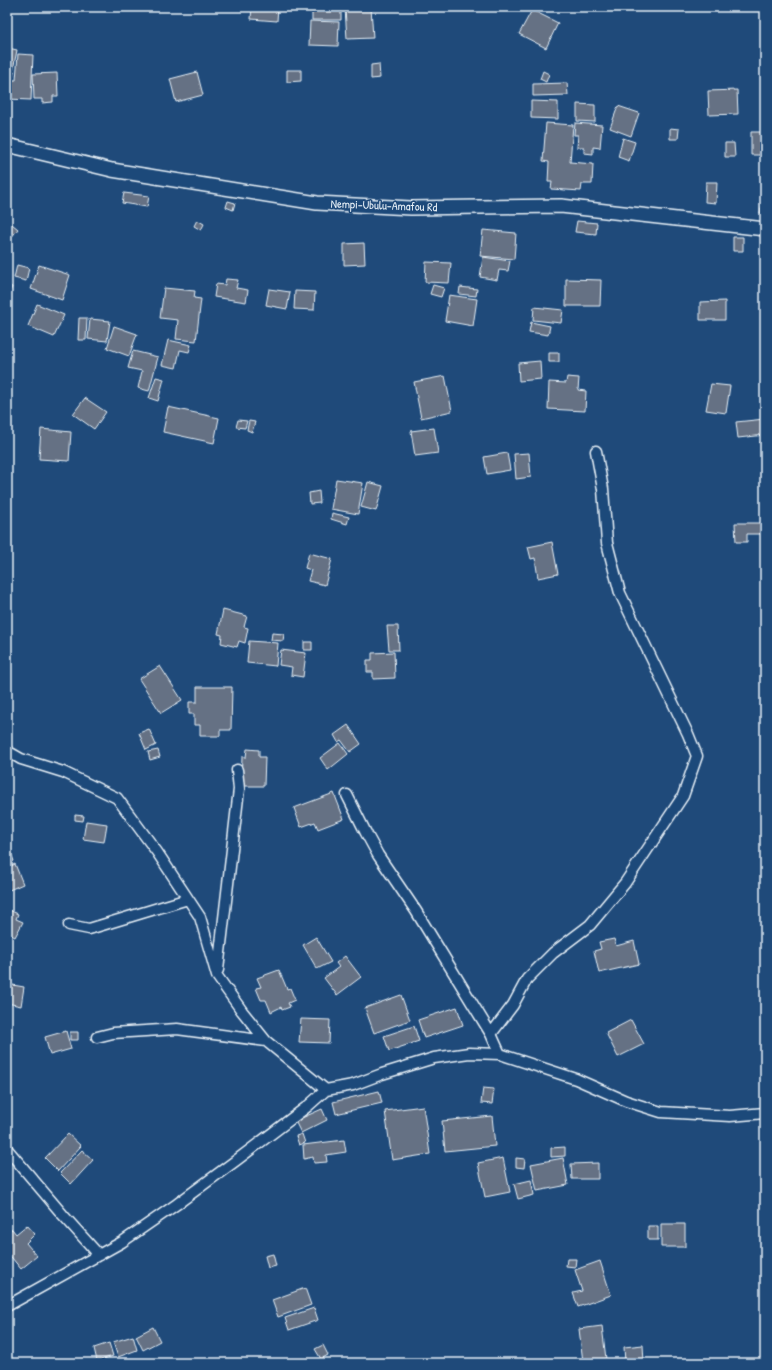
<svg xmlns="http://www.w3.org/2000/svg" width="772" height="1370" font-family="'Patrick Hand',sans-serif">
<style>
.building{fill:#657184;stroke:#e8f1f8}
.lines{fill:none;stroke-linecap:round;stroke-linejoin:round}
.minor-casing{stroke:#e8f1f8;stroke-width:13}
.tertiary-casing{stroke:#e8f1f8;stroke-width:16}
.minor{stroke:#1f4a7a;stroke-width:10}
.tertiary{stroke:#1f4a7a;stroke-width:13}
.labels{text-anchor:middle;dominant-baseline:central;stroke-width:3;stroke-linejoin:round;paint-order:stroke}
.street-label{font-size:12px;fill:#e8f1f8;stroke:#1f4a7a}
</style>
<rect width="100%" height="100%" fill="#1f4a7a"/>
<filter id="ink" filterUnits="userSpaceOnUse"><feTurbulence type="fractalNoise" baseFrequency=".025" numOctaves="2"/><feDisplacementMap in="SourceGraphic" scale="8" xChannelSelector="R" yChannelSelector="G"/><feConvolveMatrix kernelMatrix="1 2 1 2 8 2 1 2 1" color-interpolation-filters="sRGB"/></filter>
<g filter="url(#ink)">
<path class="building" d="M252 7H278L277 21 251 19Z
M312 7H341V20H312Z
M371 7 373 38 347 39 345 8Z
M532 10 558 23 546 48 519 34Z
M310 21 339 22 338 46 309 45Z
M8 48 17 50 13 70 7 68Z
M18 54 33 55 31 100 7 99V80H16Z
M379 64 380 78 371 79V65Z
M287 70H301V81L287 82Z
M7 71 14 72 12 79 7 78Z
M543 71 549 74 546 82 540 79Z
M197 72 203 95 176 102 170 79Z
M57 73 58 96H53V102L42 103V99H34L33 74Z
M567 83 568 95 533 96V84Z
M737 90 738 114 709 115 708 91Z
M531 101 558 102V119L531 118Z
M577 104 595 105V122L577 121Z
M618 106 639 113 631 136 610 128Z
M546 123 573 125 570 162 593 164 592 184H582L581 191 551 189 552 182H548L549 162 543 161Z
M575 123 602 125 600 148 593 147V154L584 153V147H577L578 135H574Z
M670 128 679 129 678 139H670Z
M751 132H763V155H751Z
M623 138 635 142 629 161 618 157Z
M725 143H734L735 157H725Z
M706 182H717L716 203 705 202Z
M124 193 149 196 147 207 122 203Z
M763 199H765V214L760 213Z
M228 201 235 203 233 210 226 207Z
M7 220 18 229 7 243Z
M197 220 204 224 201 230 194 226Z
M577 221 597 223 596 234 575 232Z
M483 230 516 233 514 259 480 256Z
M733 237H743V251H733Z
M364 243 365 264 344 265V244Z
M483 257 510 261 508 271 499 270 497 280 480 277Z
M426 262 451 263 449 283 425 282Z
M17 265 29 268 26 281 14 278Z
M39 265 70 275 62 300 31 289Z
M226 279 238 280 236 288 248 290 246 302 214 297 216 284 225 285Z
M566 279 601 280 600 306H566Z
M7 285 12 287 7 299Z
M433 285 444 288 441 297 430 294Z
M460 287 477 289 476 296 459 294Z
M164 288 195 291 194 298 201 299 196 341 176 339 178 320 160 318Z
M269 289 290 292 287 309 266 305Z
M295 291 315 292 314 310 294 309Z
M449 295 477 299 473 326 445 321Z
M725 301V320H700V302Z
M37 304 64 315 54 337 28 326Z
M534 307 563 310 561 323 533 320Z
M79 318H87L86 340H78Z
M90 319 110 321 107 341 88 339Z
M531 322 550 326 548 335 529 332Z
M114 326 137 334 129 356 107 348Z
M168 340 191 345 189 352 180 350 176 368 162 365Z
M133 351 158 357 149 391 138 388 142 371 128 368Z
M549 353H559V362H549Z
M540 361 541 379 519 381 518 363Z
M445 376 452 411 421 418 414 382Z
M156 377 164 379 158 401 149 398Z
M567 377 579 378 578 390 586 391 585 411 548 409 549 382 566 383Z
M711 384 730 386 726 413 706 410Z
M85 398 106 412 94 429 73 414Z
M168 407 219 418 214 443 163 432Z
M765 419V435L738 438 736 422Z
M238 420 247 421 245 428 236 427Z
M249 421 255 422 252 432 247 430Z
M434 428 438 453 415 456 411 431Z
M41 429 71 432 69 461 39 459Z
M765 441V458L762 459 760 442Z
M507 453 510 470 487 474 484 457Z
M529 453 531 477 516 479 514 454Z
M336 479 363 483 358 514 331 509Z
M368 482 383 486 376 511 361 507Z
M319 491 320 503 310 504 309 493Z
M332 513 349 517 347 524 331 519Z
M735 523H762L763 534H747V542H736Z
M552 542 558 574 538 578 535 558 531 559 528 547Z
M309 553 332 559 325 585 308 581 311 570 305 568Z
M223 610 247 616 244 627 248 628 245 643 239 641 237 647 221 643 222 635 218 634Z
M387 626H398L399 650H389Z
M272 633 284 634 283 641 271 640Z
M249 641 278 643 276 666 247 663Z
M304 642H312V650H304Z
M281 650 306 653 303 677 291 675 292 667 279 665Z
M394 652 395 678 373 679V672H367V660H372V653Z
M160 666 182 700 161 713 139 679Z
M197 687H232L231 730H220V736H200V725H194V714H189V702H197Z
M348 725 361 744 350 752 341 740 338 742 334 735Z
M149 729 156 745 146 750 139 733Z
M340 743 348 754 328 770 320 758Z
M247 749 259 750V757H265L264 786H241L242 757H246Z
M158 750 160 757 150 760 148 752Z
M334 793 344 819 318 829 315 822 301 827 294 808Z
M75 815 84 816 83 821 75 820Z
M86 821 107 824 104 842 83 839Z
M10 851 14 861 7 864V853Z
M15 864 23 884 7 891V868Z
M7 909 18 914 16 919 23 922 15 937 9 934 7 939Z
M316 937 331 962 317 969 303 945Z
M614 939 616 946 634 941 639 964 599 973 594 951 601 949 599 942Z
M345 956 361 977 337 995 324 978 339 967 336 963Z
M279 970 287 989 290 988 295 1000 288 1003 290 1007 282 1010 281 1007 271 1012 266 1000H261L256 988 261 987 257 978Z
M7 984 24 987 21 1006 7 1003Z
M401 995 410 1020 374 1033 365 1008Z
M457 1007 463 1025 424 1038 418 1020Z
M301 1019 330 1020 329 1043 299 1042Z
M631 1020 644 1044 618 1057 606 1033Z
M414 1026 419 1041 389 1051 384 1036Z
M66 1031 71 1049 50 1055 45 1037Z
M70 1032H78V1040H70Z
M483 1088 494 1089 492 1104 481 1103Z
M379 1091 382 1103 336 1114 333 1102Z
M423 1106 430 1154 392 1160 385 1111Z
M322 1109 327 1120 301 1133 295 1121Z
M492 1116 495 1146 445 1151 442 1121Z
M68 1134 81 1146 58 1171 45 1158Z
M302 1134 305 1143 299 1145 296 1136Z
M344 1140 346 1152 326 1155 327 1162 314 1163 313 1157 304 1159 303 1145Z
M565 1147V1156L551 1157V1148Z
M82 1150 93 1160 71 1184 60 1173Z
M503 1158 510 1192 485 1197 478 1163Z
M516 1158 525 1159 524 1168 516 1167Z
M563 1158 568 1185 537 1191 531 1164Z
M598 1163V1179H572L571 1164Z
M531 1180 534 1195 518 1199 514 1184Z
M661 1224H685V1247H661Z
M27 1225 35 1234 26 1243 37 1256 21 1269 7 1252V1233L12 1229 16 1234Z
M648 1226H658V1240H648Z
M273 1254 276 1266 268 1268 265 1256Z
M567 1259H576L575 1267 566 1266Z
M600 1261 611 1295 578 1307 573 1293 582 1291 575 1270Z
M305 1288 311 1305 278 1317 272 1300Z
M314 1308 318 1320 289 1330 285 1318Z
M602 1326 606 1359 583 1362 579 1329Z
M153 1327 160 1341 143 1350 136 1336Z
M133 1336 137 1350 118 1357 113 1342Z
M109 1343 113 1356 97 1361 94 1348Z
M323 1345 328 1355 321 1359 315 1349Z
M643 1345 644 1363H625L624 1347Z"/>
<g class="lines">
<g class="minor-casing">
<path id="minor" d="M7 751 21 759 63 772 117 798 157 852 200 917 217 976 242 1011 266 1041
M347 795 366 833 378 855 416 911 491 1034 500 1054
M69 925 89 929 188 899
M218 970 239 789 237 770
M491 1034 513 1005 527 979 553 953 590 925 625 883 683 796 697 756 688 734 620 593 607 543 603 489 596 451
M97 1037 113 1033 177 1029 266 1041 326 1090
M7 1149 63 1215 99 1255
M7 1306 122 1242 177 1204 238 1159 308 1106 326 1090 353 1085 382 1074 434 1058 469 1053 500 1054 576 1079 626 1101 661 1112 730 1116 765 1113"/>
</g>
<g class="tertiary-casing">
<path id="tertiary" d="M7 145 112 170 317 203 411 208 561 206 765 229"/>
</g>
<use href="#minor" class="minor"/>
<use href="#tertiary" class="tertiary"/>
</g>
</g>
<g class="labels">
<g class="street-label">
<text transform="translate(384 205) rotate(2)">Nempi-Ubulu-Amafou Rd</text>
</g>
</g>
<rect width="772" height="1370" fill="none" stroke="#1f4a7a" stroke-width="24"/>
<rect x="12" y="12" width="748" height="1346" fill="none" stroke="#e8f1f8" stroke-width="1.5" filter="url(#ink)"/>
</svg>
